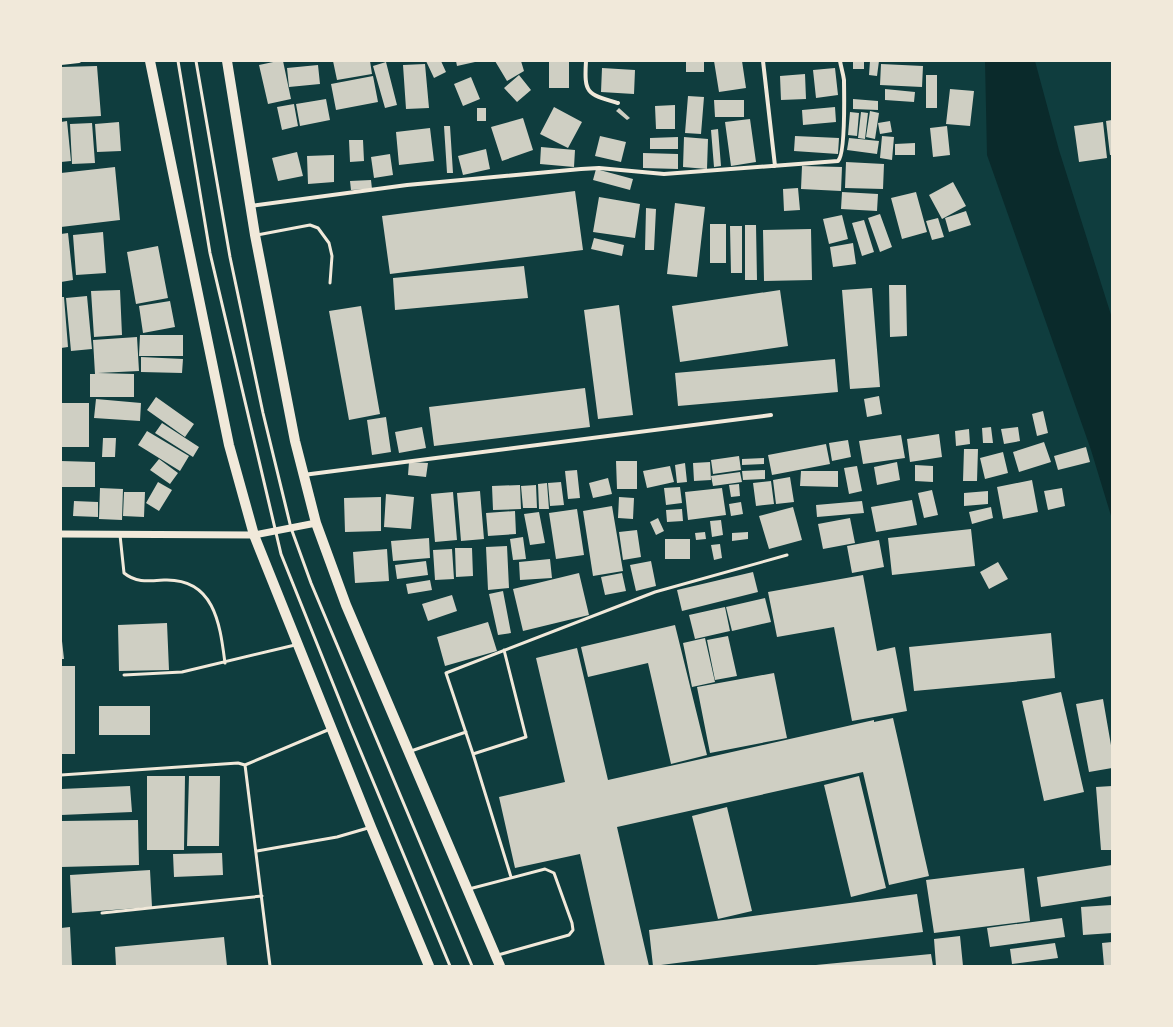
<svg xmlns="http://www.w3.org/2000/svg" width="1173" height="1027" font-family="Poppins,sans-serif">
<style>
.water{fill:#0a2a2b}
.building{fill:#cfcfc3}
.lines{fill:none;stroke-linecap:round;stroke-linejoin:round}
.service{stroke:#f1e9da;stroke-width:3}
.minor{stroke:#f1e9da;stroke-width:4}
.tertiary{stroke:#f1e9da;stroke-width:7}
.primary{stroke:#f1e9da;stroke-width:10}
</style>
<rect width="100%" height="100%" fill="#0f3d3e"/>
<path class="water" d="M985 61H1035L1059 150 1112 318V519L1091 450 987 155Z"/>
<path class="building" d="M278 61H283L291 99 268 104 259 65Z
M333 61H370L372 74 337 80Z
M426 61H441L446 72 434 78Z
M456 61H475V62L457 66Z
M495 61H521L524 71 507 81Z
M549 61H569V88H549Z
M686 61H704V72H686Z
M714 61H742L746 88 719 92Z
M853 61H864V69H853Z
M870 61H879L877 76 869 75Z
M386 62 397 105 385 108 373 66Z
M425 64 429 108 406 109 403 65Z
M881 64 923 66 922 87 880 85Z
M318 65 320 84 289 87 287 68Z
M97 66 101 116 61 118V67Z
M602 68 635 70 634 94 601 92Z
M835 68 838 95 816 98 813 70Z
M805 74 806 99 781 100 780 76Z
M519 75 531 90 517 102 504 88Z
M926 75H937V108H926Z
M373 76 378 102 336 110 331 84Z
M471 77 480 99 463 106 454 84Z
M885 89 915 92 914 102 885 100Z
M950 89 974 91 970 126 946 124Z
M688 96 704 97 701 134 685 133Z
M326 99 330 120 300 126 296 104Z
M853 99 878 101V110L853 109Z
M714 100H744V117H715Z
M294 104 298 126 282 130 277 107Z
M675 105V129H656L655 106Z
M554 107 582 122 568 148 540 134Z
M835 107 836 122 803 125 802 110Z
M477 108H486V121H477Z
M619 108 630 118 627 120 616 111Z
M870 111 879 113 875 139 866 137Z
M850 112 859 113 857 136 848 135Z
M861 112 868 113 865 139 858 138Z
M523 118 533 150 502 161 491 127Z
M750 119 756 162 731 166 725 122Z
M1112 120V155H1110L1106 121Z
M67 121 71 161 61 162V122Z
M890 121 892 132 880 134 878 123Z
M119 122 121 151 97 152 95 124Z
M1103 122 1107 158 1079 162 1074 126Z
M92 123 95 163 72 164 70 124Z
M444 126H450L453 173H447Z
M947 126 950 155 933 157 930 128Z
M430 128 434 161 399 165 396 132Z
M718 129 721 166 714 167 711 130Z
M600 136 626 142 621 162 595 156Z
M795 136 839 138 838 154 794 151Z
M882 136 894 137 892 160 880 158Z
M678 137V149H650V138Z
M684 137 708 139 707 169 683 167Z
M849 138 879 141 877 154 847 150Z
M349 140H363L364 161 350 162Z
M915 143V155H895V144Z
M541 147 575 150 574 167 540 164Z
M486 149 490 169 463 175 458 156Z
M297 152 303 176 278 181 272 158Z
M643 153 678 154V169L643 168Z
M390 154 393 175 374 178 371 157Z
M334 155V182L308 184 307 156Z
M846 162 884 164 883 189 845 188Z
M802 166 842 167 841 191 801 189Z
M115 167 120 220 61 227V173Z
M596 169 633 179 630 190 593 180Z
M371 180 372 189 351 190 350 181Z
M953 182 966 206 942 219 929 195Z
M798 188 800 210 784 211 783 189Z
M575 191 583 250 390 274 382 216Z
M842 192 878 194 877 211 841 209Z
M916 192 927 232 902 239 891 198Z
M599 197 640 204 635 238 593 232Z
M675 203 705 207 697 277 667 274Z
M646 208 656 209 654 250H645Z
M966 211 971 225 949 232 945 218Z
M880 214 892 247 880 252 868 218Z
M842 215 848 239 829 244 823 219Z
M938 218 944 237 932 240 926 221Z
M864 220 874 252 862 256 852 223Z
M710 224H726V263H710Z
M745 225H756L757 280H745Z
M730 226H742V273H731Z
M811 229 812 280 764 281 763 230Z
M103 232 106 273 76 275 73 235Z
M68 233 73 280 61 282V234Z
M594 238 624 245 622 256 591 249Z
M853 243 856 264 833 267 830 247Z
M158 246 168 298 136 304 127 252Z
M524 266 528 298 395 310 393 278Z
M889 285H906L907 336 890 337Z
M872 288 880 387 850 389 842 290Z
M120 290 122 335 94 337 91 291Z
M780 290 788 346 680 362 672 306Z
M87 296 92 349 71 351 66 298Z
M61 297H64L68 347 61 348Z
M170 301 175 327 143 333 139 306Z
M619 305 633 415 598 419 584 310Z
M361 306 380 414 349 420 329 311Z
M140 335H183V356H139Z
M137 337 139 371 98 373 134 374V397H90V374H95L93 340Z
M141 357 183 359 182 373 141 372Z
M835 359 838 392 678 406 675 373Z
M585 388 590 427 434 446 429 407Z
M879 396 882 414 867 417 864 399Z
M156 397 194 424 185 437 147 410Z
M96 399 141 403 140 421 94 418Z
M61 403H89V447H61Z
M1043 411 1048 433 1037 436 1032 414Z
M386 417 391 452 372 455 367 420Z
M162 423 199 447 193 457 155 433Z
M422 427 426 448 399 453 395 432Z
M991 427 993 443H983L982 428Z
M1018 427 1020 441 1004 444 1001 429Z
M969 429 970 444 956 446 955 431Z
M147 431 189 456 180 471 138 445Z
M939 434 942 457 910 462 907 439Z
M901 435 905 458 863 464 859 441Z
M103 438H116L115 457H102Z
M848 440 851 457 832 461 829 443Z
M1044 442 1051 462 1019 472 1013 452Z
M826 444 830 464 772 475 768 455Z
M1086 447 1090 462 1058 470 1054 456Z
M964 449H978L977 481H963Z
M1003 452 1008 473 985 479 980 458Z
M739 456 741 470 713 474 711 460Z
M764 458V464L742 465V459Z
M159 459 178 473 170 484 150 470Z
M61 461 95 462V487H61Z
M616 461H637V489H617Z
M409 462 428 463 426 477 408 475Z
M710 462 711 480 694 481 693 463Z
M897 462 900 480 877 485 874 467Z
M685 463 687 482 677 483 675 465Z
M915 465 933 466V482L915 481Z
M670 466 674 482 647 488 643 471Z
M857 466 862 491 849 494 844 468Z
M577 470 580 498 568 499 565 471Z
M765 470V479L743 480 742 471Z
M801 471H838V487L800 486Z
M740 472 742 482 713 486 711 476Z
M790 477 794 502 776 504 773 480Z
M608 478 612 494 593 498 589 483Z
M1032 480 1038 512 1003 519 997 487Z
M771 481 774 504 756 506 753 483Z
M158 482 172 490 159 511 146 503Z
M561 482 564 505 550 506 548 483Z
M547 483 549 509H539L538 484Z
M739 484 740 496 731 497 729 485Z
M520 485 521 509 493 510 492 486Z
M536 485 537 508H523L521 486Z
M680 487 682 503 666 505 664 488Z
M100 488 123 489 122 520 99 519Z
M722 488 726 515 688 520 685 492Z
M1062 488 1065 506 1048 510 1044 491Z
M932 490 938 515 924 518 918 493Z
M480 491 484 539 461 541 457 493Z
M988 491V504L964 506V493Z
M124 492H145L144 517 123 516Z
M453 492 457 540 435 542 431 494Z
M386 494 414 497 411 529 384 527Z
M381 497V531L345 532 344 498Z
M619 497 634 498 633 519 618 518Z
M912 500 917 525 876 532 871 507Z
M74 501 98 502V517L73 516Z
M862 501 864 513 817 517 816 505Z
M741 502 743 514 731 516 729 504Z
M612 506 623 571 593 576 583 511Z
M793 507 802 540 769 549 759 516Z
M991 507 993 518 972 524 969 512Z
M577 509 584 555 556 559 549 513Z
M682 509 683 521 667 522 666 510Z
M515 511 516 534 488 536 486 513Z
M539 512 545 543 530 545 524 514Z
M658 518 664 531 656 535 650 522Z
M850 518 855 543 823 549 818 524Z
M721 520 723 535 712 537 710 521Z
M971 529 975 566 892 575 888 538Z
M637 530 641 557 623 560 619 532Z
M705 532 706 539 696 540 695 533Z
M748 532V539L732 541V533Z
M523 537 526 559 513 560 510 539Z
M429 538 430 558 393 561 391 541Z
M665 539H690V559H665Z
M879 540 884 567 852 573 847 546Z
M720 544 722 558 714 560 711 545Z
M507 546 509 588 488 590 486 547Z
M455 548H472L473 576 456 577Z
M387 549 389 581 355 583 353 552Z
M452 549 454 579 435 580 433 550Z
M550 559 552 578 520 580 519 562Z
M426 561 428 575 397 579 395 565Z
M651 561 656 586 636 591 630 565Z
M998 562 1008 579 989 589 980 572Z
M753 572 758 592 682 611 677 590Z
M579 573 589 615 523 631 513 589Z
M622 573 626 591 605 595 601 577Z
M863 575 877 651 895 647 907 711 852 721 834 627 777 637 768 592Z
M430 580 432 590 408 594 406 584Z
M503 591 511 633 498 635 489 594Z
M452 595 457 611 428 621 422 604Z
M765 598 771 622 732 631 726 607Z
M725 607 730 631 695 639 689 615Z
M488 622 497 651 445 666 437 637Z
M167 623 169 670 119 671 118 625Z
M675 625 707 755 671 764 648 663 588 677 581 647Z
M61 632 64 659H61Z
M1051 633 1055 678 914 691 909 647Z
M728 636 737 676 715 680 707 640Z
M705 638 715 682 692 687 683 643Z
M577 648 608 780 874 720V722L893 718 929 876 889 885 863 772 617 827 649 966H605L580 854 515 868 499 797 565 782 536 658Z
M61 666H75V754H61Z
M774 673 787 738 710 753 697 687Z
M1061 692 1084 792 1044 801 1022 701Z
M1103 699 1112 751V768L1089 772 1076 704Z
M99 706H150V735H99Z
M147 776H185L184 850H147Z
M189 776H220L219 846H187Z
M859 776 886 888 851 897 824 785Z
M130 786 132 812 61 815V789Z
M1112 786V850H1101L1096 787Z
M727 807 752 911 718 919 692 816Z
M138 820 139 865 61 867V821Z
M222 853 223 875 174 877 173 854Z
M1112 865V896L1041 907 1037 877Z
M1024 868 1030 921 934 933 926 880Z
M150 870 152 907 72 913 70 875Z
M917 894 923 932 653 966 649 930Z
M1112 905V933L1083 935 1081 907Z
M1062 918 1065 937 990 947 987 928Z
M70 927 72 966H61V928Z
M960 936 963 966H936L934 939Z
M224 937 227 966H116L115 947Z
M1112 942V966H1104L1102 943Z
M1055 943 1058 958 1012 964 1010 949Z
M931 954 933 966H816V965Z"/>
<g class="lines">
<path class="service" d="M178 61 210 253 281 554 350 726 450 966
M196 61 230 257 263 413 291 528 311 583 472 966
M257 235 310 225 318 228 329 243 332 256 330 283
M120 535 124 573C136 583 149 581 164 580 215 578 220 625 225 663
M124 675 182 672 295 645
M411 751 466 732
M473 754 526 737 504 650
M245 765 330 729
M61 775 238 763 245 765 270 966
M257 851 337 837 368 828
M511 877 473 754 446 673 655 592 787 555
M469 889 545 869 554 873 572 923 573 930 569 935 498 955
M102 913 262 896"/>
<path class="minor" d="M586 61C584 94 587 94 618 103
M763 61 775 166
M61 63 79 61
M251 206 407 185 581 169 599 168 664 174 838 161C846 154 844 93 844 80 843 73 841 67 840 61
M303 475 771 415"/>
<path class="tertiary" d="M61 534 254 535 316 523"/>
<path class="primary" d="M150 61 229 445 254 535 371 827 429 966
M227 61 255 235 295 441 316 523 346 605 500 966"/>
</g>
<rect width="1173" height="1027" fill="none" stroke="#f1e9da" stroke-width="124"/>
</svg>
